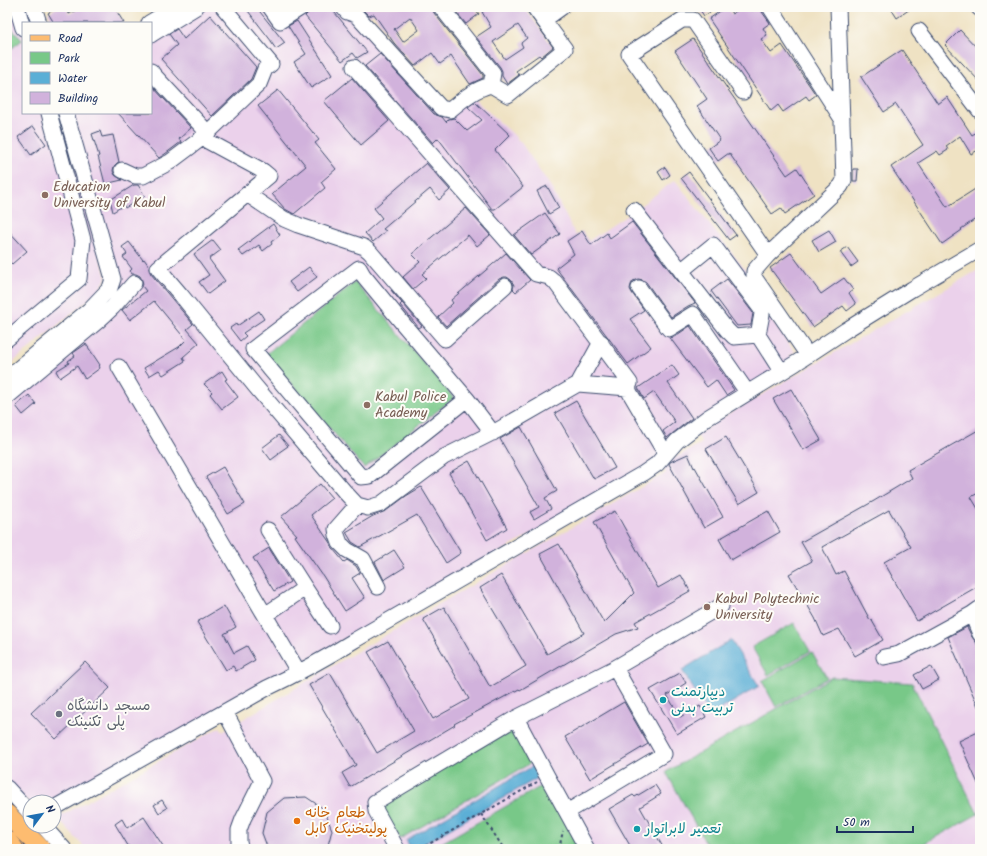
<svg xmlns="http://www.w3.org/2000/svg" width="987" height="856" font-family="Kalam,'Playpen Sans Arabic',sans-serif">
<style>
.built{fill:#ebd1eb}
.green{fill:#78c888;stroke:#4a7c73}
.water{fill:#5bafd6;stroke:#3b6f9a}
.building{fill:#d1b2dc;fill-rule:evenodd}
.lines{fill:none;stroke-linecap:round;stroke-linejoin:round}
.minor-casing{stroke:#3b4a6d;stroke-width:17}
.major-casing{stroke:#3b4a6d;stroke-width:21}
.path{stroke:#3b4a6d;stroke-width:2;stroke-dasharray:3 3;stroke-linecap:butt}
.minor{stroke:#fff;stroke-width:15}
.major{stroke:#fdbc70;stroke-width:19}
.education-dot{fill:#8d6e63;stroke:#fdfcf7;stroke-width:1.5}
.culture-dot{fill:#0f9aa8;stroke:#fdfcf7;stroke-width:1.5}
.worship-dot{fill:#6b7280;stroke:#fdfcf7;stroke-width:1.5}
.food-dot{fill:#e8710a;stroke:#fdfcf7;stroke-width:1.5}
.labels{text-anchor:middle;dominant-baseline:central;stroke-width:4;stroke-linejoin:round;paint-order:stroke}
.education-label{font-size:14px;fill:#785e54;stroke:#fdfcf7;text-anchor:start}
.culture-label{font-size:14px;fill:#0d838f;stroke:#fdfcf7;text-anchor:start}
.worship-label{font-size:14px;fill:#5b616d;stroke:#fdfcf7;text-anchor:start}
.food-label{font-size:14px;fill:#c56008;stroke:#fdfcf7;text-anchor:start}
</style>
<rect width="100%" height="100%" fill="#fdfcf7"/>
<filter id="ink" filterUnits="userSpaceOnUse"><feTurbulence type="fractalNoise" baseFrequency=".025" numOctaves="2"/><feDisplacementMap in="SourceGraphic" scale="8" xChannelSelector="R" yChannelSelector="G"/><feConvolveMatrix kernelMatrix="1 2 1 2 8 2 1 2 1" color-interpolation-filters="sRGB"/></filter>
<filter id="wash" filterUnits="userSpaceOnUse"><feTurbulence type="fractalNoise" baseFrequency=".012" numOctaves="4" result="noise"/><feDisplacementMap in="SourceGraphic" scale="16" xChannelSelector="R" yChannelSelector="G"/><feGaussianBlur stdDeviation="0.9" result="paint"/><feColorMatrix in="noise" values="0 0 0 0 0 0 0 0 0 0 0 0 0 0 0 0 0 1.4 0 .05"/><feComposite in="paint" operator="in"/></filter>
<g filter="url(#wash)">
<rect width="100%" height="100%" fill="#efe2c3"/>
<path class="built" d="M7 7H32L36 23H23V113H61L106 278 100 290 7 367Z
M176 7H270L280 21 302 7H343L441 108 473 98 512 133 522 144 551 187 581 246 632 212 675 180 747 272 740 278 795 352 790 355 796 363 781 371 657 464 54 802H30L7 788V378L110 288 66 113H151V23Z
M980 269V849H86L57 818 220 727 223 731 346 658 666 473 662 466 665 463 702 443 697 435 725 416 801 372Z"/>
<path class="green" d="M7 23 22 40 7 52Z
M355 282 454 398 364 468 266 354Z
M794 623 810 651 768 675 752 647Z
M812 652 827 678 776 707 762 681Z
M832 677 912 683 978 814 914 849H709L666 772Z
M512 728 531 763 400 839 379 804Z
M545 784 582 849H431Z"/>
<path class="water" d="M731 640 759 686 710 716 682 670Z
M535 765 541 776 415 849H411L406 840Z"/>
<g id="blocks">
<path class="building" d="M58 7H66L69 14 82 7H114L124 23H54L48 13Z
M245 7H256L285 43 276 49 271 42H272Z
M311 7H330L367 52 357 58 353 53 342 61 305 16 310 11Z
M360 7H432L434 13 483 75V78L470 84 451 56 440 64 432 53 415 66 394 43 374 14 369 16ZM410 17 419 30 403 42 394 29Z
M452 7H474L479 14 466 24Z
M490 7H521L524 11 526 10 553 47 541 57 539 55 516 71 519 75 507 84 502 76V71L500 67 476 37 491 27 482 12ZM518 25 527 38 521 43 523 47 505 59 493 42Z
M698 7H718L704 16Z
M726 7H728L732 14 742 7H748L752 11 758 7H761L762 12 770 23 763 28 767 35 761 39 771 53 782 45 816 95 809 100 806 96 783 112 778 105 771 111 709 19Z
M890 7H913L897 18Z
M210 15 256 67 251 79 212 116 161 59 177 45 169 34 177 29 184 39Z
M297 21 332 75 311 88 294 62 306 54 288 26Z
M960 30 980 51V82L945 45Z
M693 39 787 175 797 168 814 194 785 214 781 208 772 214 729 153 718 161 709 148 720 140 697 106 707 99 675 51Z
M902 50 938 104 947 97 972 135 980 130V149L971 154 960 136 946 146 948 150 940 155 937 151 918 163 947 207 980 186V216L961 229 962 230 942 244 891 167 923 145 896 104 884 112 861 77Z
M380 54 434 114 442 117 446 122 449 119 454 118 467 131 482 120 468 107 475 102 510 135 495 150 523 187 495 209H492L438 138 433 143 365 66Z
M352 78 389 121 361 145 324 101Z
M151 85 191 128 179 139 181 142 165 154 159 158 118 113H151Z
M278 90 319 140 315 143 336 169 321 182 325 188 294 214 285 209 272 194 306 166 258 106Z
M33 126 46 144 31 155 18 137Z
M100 131 102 137 113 135 119 162 117 163 114 166 113 171 115 175 122 180 105 184 98 156H99L92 134Z
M426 163 450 190 439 200 430 189 383 229 386 231 373 242 365 233 382 218 374 208Z
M665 167 670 175 663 180 658 172Z
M853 169H858L857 181H853Z
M689 172 736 235 729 240 681 178Z
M134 185H138L145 196 125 208 124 205 113 212 110 200Z
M547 186 559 208 549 214 537 191Z
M466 208 490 235 477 246 468 235 422 274 426 278 413 289 403 277 420 262 412 254Z
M545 213 560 234 531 255 514 235Z
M632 222 695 303 688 306 671 317 646 282 643 280 638 279 633 281 631 285 630 289 632 293 644 310 630 319 651 347 628 364 556 268 574 254 567 241 582 231 591 245 607 233 610 238Z
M273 224 280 235 271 242 272 244 263 251 259 245 243 256 238 250Z
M7 229 27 251 12 264 7 259Z
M829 230 836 242 819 252 812 240Z
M213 240 221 250 209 259 225 281 208 294 199 282 209 275 194 254Z
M129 242 143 260 144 259 149 266V270L151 274 193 324 187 329 199 343 183 357 185 361 163 375 159 370 149 376 144 368 179 347 186 340 154 301 130 320 122 310 146 291 142 286 143 284 142 280 140 276 136 274H132L130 271 132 269 123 257 127 254 122 247Z
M847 247 858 262 851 267 840 252Z
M506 253 530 280 516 292 513 289 514 285 511 280 507 277H504L499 279 446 326 438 317 453 303 451 300Z
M791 253 821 294 844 278 853 290 849 293 856 304 847 311 843 306 813 327 770 268Z
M309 267 317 277 297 292 289 282Z
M727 279 753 313 751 325 737 326 711 291Z
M391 290 422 326 419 328 400 305 402 303Z
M259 311 264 319 243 333 246 336 240 341 230 328 236 324 237 326Z
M690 326 734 390 726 395 716 380 707 387 670 338 674 337Z
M86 344 100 365 99 366 100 368 85 379 77 366 60 378 56 371 69 363 68 361 75 356 73 353Z
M672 365 679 375 668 383 692 418 667 438 663 431 675 422 654 392 644 399 638 388Z
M222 371 227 379 225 380 238 397 222 409 210 394 212 392 204 384Z
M791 389 821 440 803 450 773 399Z
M29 395 36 404 23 415 16 406Z
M576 401 615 468 594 479 555 413Z
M521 427 557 491 545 498 551 509 534 519 530 512 539 507 500 439Z
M980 429V492L971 497 980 512V585L917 621 884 562 911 547 889 510 822 547 836 575 844 571 870 620 871 619 883 640 855 656 839 629 823 636 815 618 789 574 812 561 801 542 874 501 912 478 908 470Z
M279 435 288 446 278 453 279 454 271 460 262 448Z
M726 437 759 492 739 504 706 449Z
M688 454 694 468 695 467 723 517 704 528 669 464 670 462Z
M469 461 507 528 487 540 449 473Z
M223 467 245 504 228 514 206 477Z
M320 484 332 498 311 515 330 543 333 549 344 562 347 560 356 566 360 573 352 578 365 598 345 611 323 576 295 536 297 535 281 517Z
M421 487 461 553 446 563 417 515 360 547 352 542 346 532 373 516 386 511 406 496Z
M615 511 658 588 681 575 690 591 635 622 638 627 616 634 520 690 519 689 454 724 455 725 350 787 342 773 356 765 309 685 330 673 377 753 414 731 368 652 388 641 433 719 469 699 423 619 444 607 490 687 511 675 526 666 480 588 501 575 547 654 584 633 540 554 559 544 604 623 634 593 594 522Z
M768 511 780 532 731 560 719 539Z
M269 548 290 582 274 591 253 558Z
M394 550 405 567 384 580 375 562Z
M224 606 236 627 224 634 234 653 247 646 255 660 236 671 233 666 226 670 197 622Z
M967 627 972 637 976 642 980 651V711L948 637Z
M85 662 110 688 56 739 31 713Z
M931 666 939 680 922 689 914 675Z
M680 673 686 683 667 695 680 717 700 706 706 717 677 734 650 690Z
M624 702 648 744 590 779 565 737Z
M980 731V788L959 741Z
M655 785 661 794 640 807 664 849H632L609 809 633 795 635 797Z
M306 797 324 809 332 830 327 849H268L262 833 267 812 284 798Z
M162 800 167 808 159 813 154 805Z
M144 817 165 849H130L115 824 122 819 127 828Z"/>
</g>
</g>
<g filter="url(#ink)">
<use href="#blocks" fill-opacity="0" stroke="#3b4a6d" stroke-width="1"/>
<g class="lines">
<g class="minor-casing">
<path id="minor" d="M17 7 23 28
M34 7 39 23
M223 7 271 64 265 69 259 84 202 138 263 171 269 176 158 268 181 295 255 386 344 491 357 505 368 508 381 504 444 457 498 430 578 384
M270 7 280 21 302 7
M343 7 347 12 356 15 441 108 450 110C463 99 475 89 491 85L508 95 565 49 534 7
M441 7 493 73 491 85
M770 7 842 119
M978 7 980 9
M544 20 562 7
M149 23 176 7
M919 31 980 111
M151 35 152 34 196 7
M354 67 536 274 549 277 555 282 630 383 628 388 630 393 661 446
M151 71 153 74 208 133
M743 92 693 20H682L629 54 768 255 754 271V277L807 354
M122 170 135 176H143L170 162 202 138
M247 194 284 219 298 225 364 247 370 252 445 339 505 286
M634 210 727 330 734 337 758 335 781 371
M768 255 841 186 844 180 838 7
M359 268 363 275 404 325 467 399 370 476 361 477 253 349Z
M681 271 713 245 761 309 762 314 758 335
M639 288 669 329 693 314 747 392
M7 339 79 279 83 240 49 113
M601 342 578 384 628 388
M119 367 299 673
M7 378 89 310 110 288 113 279 66 113
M7 397 98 321 113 307 134 283
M467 399 493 433
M357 505 336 529 337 535 340 543 347 550 363 559 378 587
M268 530 305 588 330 626
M979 609 972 614 980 634
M265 615 305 588
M884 657 899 654 972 614
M225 712 262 781 243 819 239 830V843L241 849
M516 718 547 776 587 849
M7 788 30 813
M54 808 267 688C297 674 326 658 355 640L644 473 657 464 677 441 707 418 796 363 846 330 912 289 980 249
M567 812 664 754 615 668
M43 826 64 849
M397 849 376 811 375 802 516 718 615 668 721 606"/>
</g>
<g class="major-casing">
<path id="major" d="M7 814 41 849
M7 841 14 849"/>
</g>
<path class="path" d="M481 814 504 849
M420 849 537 782
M559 849 563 831"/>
<use href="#minor" class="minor"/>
<use href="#major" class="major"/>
</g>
</g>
<g class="education-dot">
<circle cx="45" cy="195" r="4"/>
<circle cx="367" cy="405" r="4"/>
<circle cx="707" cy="607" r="4"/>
</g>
<g class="culture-dot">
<circle cx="663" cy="700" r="4"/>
<circle cx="637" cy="829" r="4"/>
</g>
<circle class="worship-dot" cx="59" cy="714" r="4"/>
<circle class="food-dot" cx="297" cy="821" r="4"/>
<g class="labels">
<g class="education-label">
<text x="53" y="187">Education<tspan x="53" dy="16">University of Kabul</tspan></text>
<text x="375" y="397">Kabul Police<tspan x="375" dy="16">Academy</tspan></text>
<text x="715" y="599">Kabul Polytechnic<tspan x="715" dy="16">University</tspan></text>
</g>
<g class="culture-label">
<text x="671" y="692">دیپارتمنت<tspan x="671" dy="16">تربیت بدنی</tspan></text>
<text x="645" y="829">تعمیر لابراتوار</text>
</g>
<g class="worship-label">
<text x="67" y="706">مسجد دانشگاه<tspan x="67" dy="16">پلی تکنینک</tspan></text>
</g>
<g class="food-label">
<text x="305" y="813">طعام خانه<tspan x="305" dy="16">پولیتخنیک کابل</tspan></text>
</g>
</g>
<rect width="987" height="856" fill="none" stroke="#fdfcf7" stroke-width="24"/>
<rect x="22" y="22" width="130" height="92" fill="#fdfcf7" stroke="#a3aaba"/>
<rect x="30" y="35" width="20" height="6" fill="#fdbc70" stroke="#a3aaba"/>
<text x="58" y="42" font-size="12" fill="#1b2f5e">Road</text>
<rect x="30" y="52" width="20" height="12" fill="#78c888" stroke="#a3aaba"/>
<text x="58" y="62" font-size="12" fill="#1b2f5e">Park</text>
<rect x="30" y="72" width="20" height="12" fill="#5bafd6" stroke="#a3aaba"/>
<text x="58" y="82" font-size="12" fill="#1b2f5e">Water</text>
<rect x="30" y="92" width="20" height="12" fill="#d1b2dc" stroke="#a3aaba"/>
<text x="58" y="102" font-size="12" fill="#1b2f5e">Building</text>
<g transform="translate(42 814) rotate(58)"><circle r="19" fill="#fdfcf7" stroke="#a3aaba"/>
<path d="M0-3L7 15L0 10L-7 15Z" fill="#1f6fb2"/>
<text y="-6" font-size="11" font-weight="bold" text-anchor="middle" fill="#1b2f5e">N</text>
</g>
<path d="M837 826v6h76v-6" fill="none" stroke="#1b2f5e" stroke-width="2"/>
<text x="843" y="826" font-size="12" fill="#1b2f5e" stroke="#fdfcf7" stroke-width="3" paint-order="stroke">50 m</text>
</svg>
